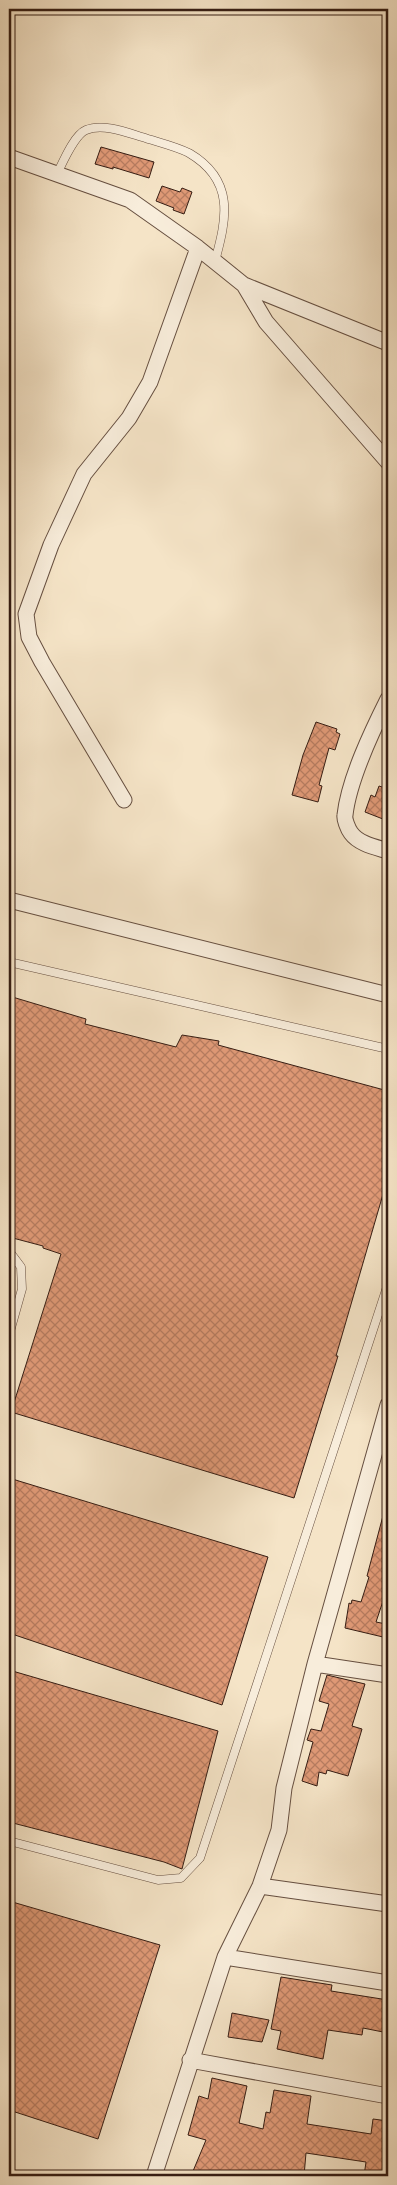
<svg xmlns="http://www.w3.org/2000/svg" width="397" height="2185" font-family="'Gentium Book Plus',serif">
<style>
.building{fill:url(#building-cross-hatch);stroke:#361d13}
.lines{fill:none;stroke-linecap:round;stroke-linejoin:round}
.service-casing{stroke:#664f40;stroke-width:9}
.minor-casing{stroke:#664f40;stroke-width:17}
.service{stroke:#f8eddb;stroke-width:8}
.minor{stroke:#f8eddb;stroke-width:15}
</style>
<defs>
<pattern id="building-cross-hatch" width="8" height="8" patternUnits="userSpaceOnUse" patternTransform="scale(1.25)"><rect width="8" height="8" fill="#df9976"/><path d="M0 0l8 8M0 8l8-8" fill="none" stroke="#b67c60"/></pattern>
</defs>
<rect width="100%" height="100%" fill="#f5e4c7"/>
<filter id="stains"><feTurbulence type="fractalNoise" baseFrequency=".004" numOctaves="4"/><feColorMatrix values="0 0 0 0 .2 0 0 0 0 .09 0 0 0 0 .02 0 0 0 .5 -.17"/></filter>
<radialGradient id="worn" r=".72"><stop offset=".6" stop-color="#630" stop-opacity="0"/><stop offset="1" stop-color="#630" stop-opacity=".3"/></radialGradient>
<path class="building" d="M101 147 154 162 149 178 113 167V169L95 164Z
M162 186 180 192 182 188 192 192 184 214 173 210 174 208 156 201Z
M316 722 337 729 336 732 340 734 335 750 329 748 319 785 322 786 318 802 292 795 303 755Z
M379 786 388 789V821L365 812 371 795 375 797Z
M9 996 86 1019 85 1024 176 1047 182 1035 219 1041 218 1045 388 1091V1177L336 1356H338L294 1498 11 1412 61 1254 43 1248V1246L9 1237Z
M9 1478 268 1557 222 1705 9 1633Z
M384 1512 388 1513V1586L376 1622 386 1624 383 1637 345 1628 349 1603 351 1604 352 1600 361 1602 369 1577 367 1576Z
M9 1670 218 1731 182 1869 164 1862 9 1822Z
M327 1675 365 1684 352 1726 362 1729 348 1776 327 1770 326 1774 319 1772 317 1786 302 1781 313 1742 307 1740 311 1729 321 1731 329 1704 319 1701Z
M9 1901 160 1945 98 2139 9 2110Z
M281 1977 332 1985 331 1991 388 2000V2033L363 2028 362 2035 328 2030 323 2059 277 2049 281 2031 271 2029Z
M232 2013 269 2020 262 2042 228 2037Z
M212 2078 247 2086 239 2123 263 2129 266 2112 270 2113 274 2090 311 2096 307 2124 371 2134 373 2119 388 2121V2176H364L366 2162 306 2153 304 2176 269 2173 268 2176H191L206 2140 188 2135 199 2096 208 2099Z"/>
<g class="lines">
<g class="service-casing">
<path id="service" d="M57 174C63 162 74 135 86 130 102 123 126 132 142 137 157 142 175 146 189 153 235 180 227 218 215 261
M9 962 388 1049
M9 1251 21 1267 22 1289 9 1335
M9 1841 158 1880 181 1878 200 1858 388 1284"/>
</g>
<g class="minor-casing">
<path id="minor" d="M9 157 130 200 198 248 244 285 388 343
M244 285 266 322 388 462
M388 699C372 731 349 779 345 815 344 819 348 829 351 833 359 844 375 847 388 851
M124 800 42 662 29 637 26 614 51 545 84 474 129 418 150 382 198 248
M9 900 388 995
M315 1664 388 1675
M260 1886 388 1904
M225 1957 388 1983
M190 2060 388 2096
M154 2176 225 1957 260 1886 279 1830 284 1788 315 1664 388 1405"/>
</g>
<use href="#service" class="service"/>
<use href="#minor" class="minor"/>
</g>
<rect width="397" height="2185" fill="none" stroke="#f5e4c7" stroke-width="30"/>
<rect x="10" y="10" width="377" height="2165" fill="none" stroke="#361d13" stroke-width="2.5"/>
<rect x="15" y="15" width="367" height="2155" fill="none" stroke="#361d13"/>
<rect width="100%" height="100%" filter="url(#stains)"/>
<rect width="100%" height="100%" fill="url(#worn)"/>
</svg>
